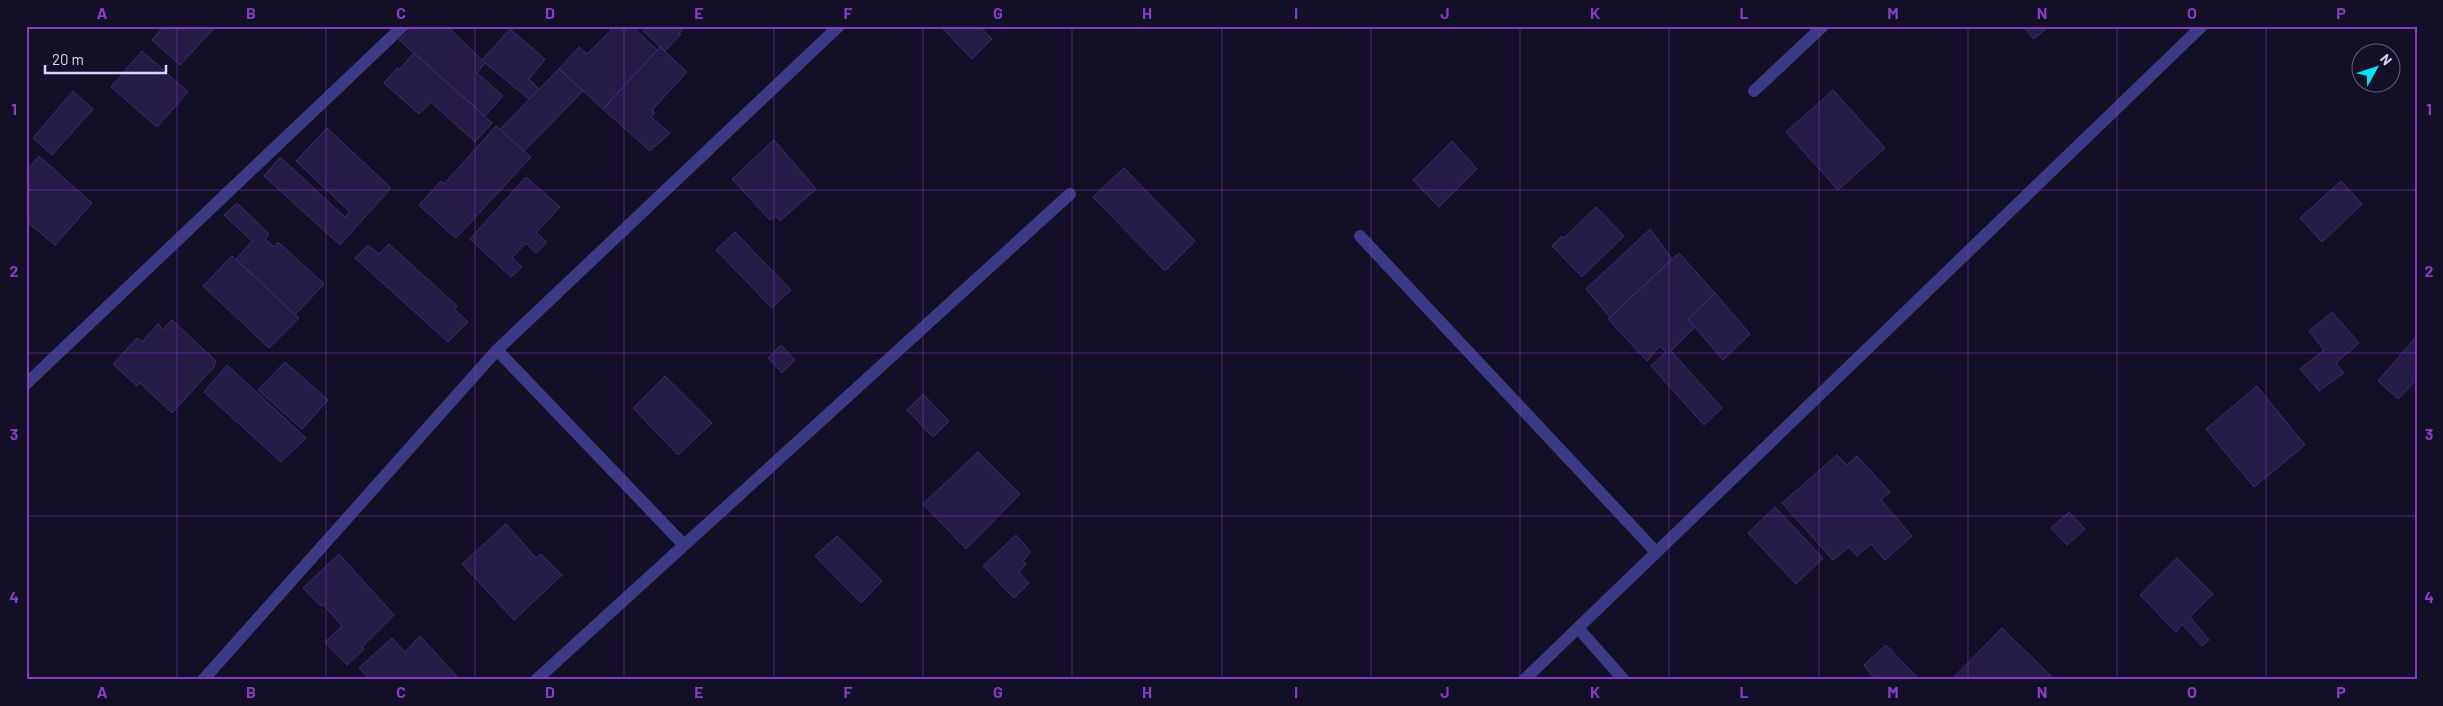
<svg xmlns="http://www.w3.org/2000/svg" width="2443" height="706" font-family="Barlow,sans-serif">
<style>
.building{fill:#241b47;stroke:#3b2d73}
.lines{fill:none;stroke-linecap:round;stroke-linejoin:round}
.minor{stroke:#3d3a85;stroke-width:12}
.grid{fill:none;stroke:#843dc5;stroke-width:1;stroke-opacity:0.55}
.neatline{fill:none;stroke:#843dc5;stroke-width:2}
.grid-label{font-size:16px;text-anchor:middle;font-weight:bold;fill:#843dc5}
</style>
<rect width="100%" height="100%" fill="#130f26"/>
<path class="building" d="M164 26H216L180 65 152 40Z
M414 26H447L482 60 510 29 545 59 529 79 539 89 529 99 485 63 477 73 503 96 485 116 399 40Z
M610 26H632L657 50 603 109 559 69 579 47 587 54 612 29Z
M647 26H685L679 33 681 34 665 51 643 31Z
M940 26H979L992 39 972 59Z
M2022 26H2048V27L2034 39Z
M660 47 687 72 652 110 655 113 651 117 670 133 650 151 603 109Z
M142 51 188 92 157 127 111 87Z
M414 53 492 123 475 142 431 102 419 114 384 83 397 68 399 70Z
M559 69 583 91 524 151 500 129Z
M1833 90 1885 148 1838 190 1786 132Z
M73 91 93 109 52 155 33 138Z
M496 126 531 157 457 237H454L419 205 441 181 444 184Z
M327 128 391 188 340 245 264 176 280 157 345 217 350 212 296 161Z
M774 140 816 189 780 221 776 216 770 220 732 179Z
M1452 141 1477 169 1439 207 1413 180Z
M39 156 92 203 55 245 26 221V171Z
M1124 168 1195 241 1165 271 1093 197Z
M526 177 560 207 536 233 547 242 536 253 526 243 512 258 522 267 511 277 470 239Z
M2341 181 2362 204 2322 242 2300 218Z
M237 203 269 234 265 239 274 247 278 242 324 284 295 315 236 259 252 241 224 215Z
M1596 207 1624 236 1582 277 1552 246 1562 236 1564 238Z
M1650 229 1672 259 1610 317 1586 289Z
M735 232 791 290 772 308 716 250Z
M389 244 457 306 454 309 468 322 448 342 355 258 368 245 379 254Z
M1679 253 1715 293 1688 319 1695 327 1671 351 1722 408 1704 425 1651 366 1666 352 1660 346 1647 361 1608 319Z
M232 256 299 318 269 348 203 286Z
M1715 293 1750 334 1723 360 1688 319Z
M2332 312 2359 343 2336 363 2344 373 2319 391 2300 369 2324 350 2309 331Z
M172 320 216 361 214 364 215 366 172 413 140 383 137 386 113 364 137 338 142 342 158 324 163 329Z
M2417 336V379L2398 399 2378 381Z
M781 345 795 360 782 373 768 358Z
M285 362 328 400 302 429 258 390Z
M227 365 306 438 281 462 204 392Z
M665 376 712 423 678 455 633 408Z
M2257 386 2305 445 2254 487 2206 429Z
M923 394 949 421 933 437 907 410Z
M978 452 1020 494 966 549 923 504Z
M1837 455 1847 465 1857 456 1890 492 1881 500 1912 536 1885 560 1871 544 1857 556 1849 547 1833 560 1782 503Z
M1775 507 1823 558 1796 584 1748 533Z
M2069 512 2085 529 2067 545 2051 528Z
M506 524 536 558 541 554 562 575 514 620 462 564Z
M1016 535 1031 552 1023 561 1026 564 1019 572 1029 583 1014 598 983 566Z
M837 536 882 581 861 603 815 556Z
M339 554 394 615 362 647 364 649 347 665 325 642 342 626 323 604 321 606 303 588Z
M2177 558 2213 594 2190 617 2209 640 2202 646 2182 624 2176 632 2140 595Z
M2002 628 2055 680H1951Z
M420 636 460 680H370L359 668 392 638 405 652Z
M1886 645 1920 680H1875L1864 665Z"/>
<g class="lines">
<path class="minor" d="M1754 91 1823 26
M1360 236 1656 552
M497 350 683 544
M26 384 403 26
M1578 628 1624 680
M203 680 497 350 839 26
M536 680 1070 194
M1524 680 2202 26"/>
</g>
<path class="grid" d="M177 26V680M326 26V680M475 26V680M624 26V680M774 26V680M923 26V680M1072 26V680M1222 26V680M1371 26V680M1520 26V680M1669 26V680M1819 26V680M1968 26V680M2117 26V680M2266 26V680M26 190H2417M26 353H2417M26 516H2417"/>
<rect width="2443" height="706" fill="none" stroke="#130f26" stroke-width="55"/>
<g transform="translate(2376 68) rotate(50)"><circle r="24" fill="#130f26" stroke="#625e7d"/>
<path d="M0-4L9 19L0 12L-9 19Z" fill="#00e5ff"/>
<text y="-8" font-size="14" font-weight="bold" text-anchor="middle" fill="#d9d4ff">N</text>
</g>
<path d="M45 65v8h121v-8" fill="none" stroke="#d9d4ff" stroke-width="2.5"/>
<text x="52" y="65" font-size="15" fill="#d9d4ff" stroke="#130f26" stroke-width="4" paint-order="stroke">20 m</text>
<rect x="28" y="28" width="2388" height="650" class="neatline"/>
<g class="grid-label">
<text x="102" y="19">A</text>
<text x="251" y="19">B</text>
<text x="401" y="19">C</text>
<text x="550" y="19">D</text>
<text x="699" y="19">E</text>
<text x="848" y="19">F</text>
<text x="998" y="19">G</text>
<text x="1147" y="19">H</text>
<text x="1296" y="19">I</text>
<text x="1445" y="19">J</text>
<text x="1595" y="19">K</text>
<text x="1744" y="19">L</text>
<text x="1893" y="19">M</text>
<text x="2042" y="19">N</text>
<text x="2192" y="19">O</text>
<text x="2341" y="19">P</text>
<text x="14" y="115">1</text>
<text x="2429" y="115">1</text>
<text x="14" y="277">2</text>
<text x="2429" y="277">2</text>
<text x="14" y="440">3</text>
<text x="2429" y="440">3</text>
<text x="14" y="603">4</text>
<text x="2429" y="603">4</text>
<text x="102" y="698">A</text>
<text x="251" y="698">B</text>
<text x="401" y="698">C</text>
<text x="550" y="698">D</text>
<text x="699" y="698">E</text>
<text x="848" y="698">F</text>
<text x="998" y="698">G</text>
<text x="1147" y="698">H</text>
<text x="1296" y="698">I</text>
<text x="1445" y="698">J</text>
<text x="1595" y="698">K</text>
<text x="1744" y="698">L</text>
<text x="1893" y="698">M</text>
<text x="2042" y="698">N</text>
<text x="2192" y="698">O</text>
<text x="2341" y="698">P</text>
</g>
</svg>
